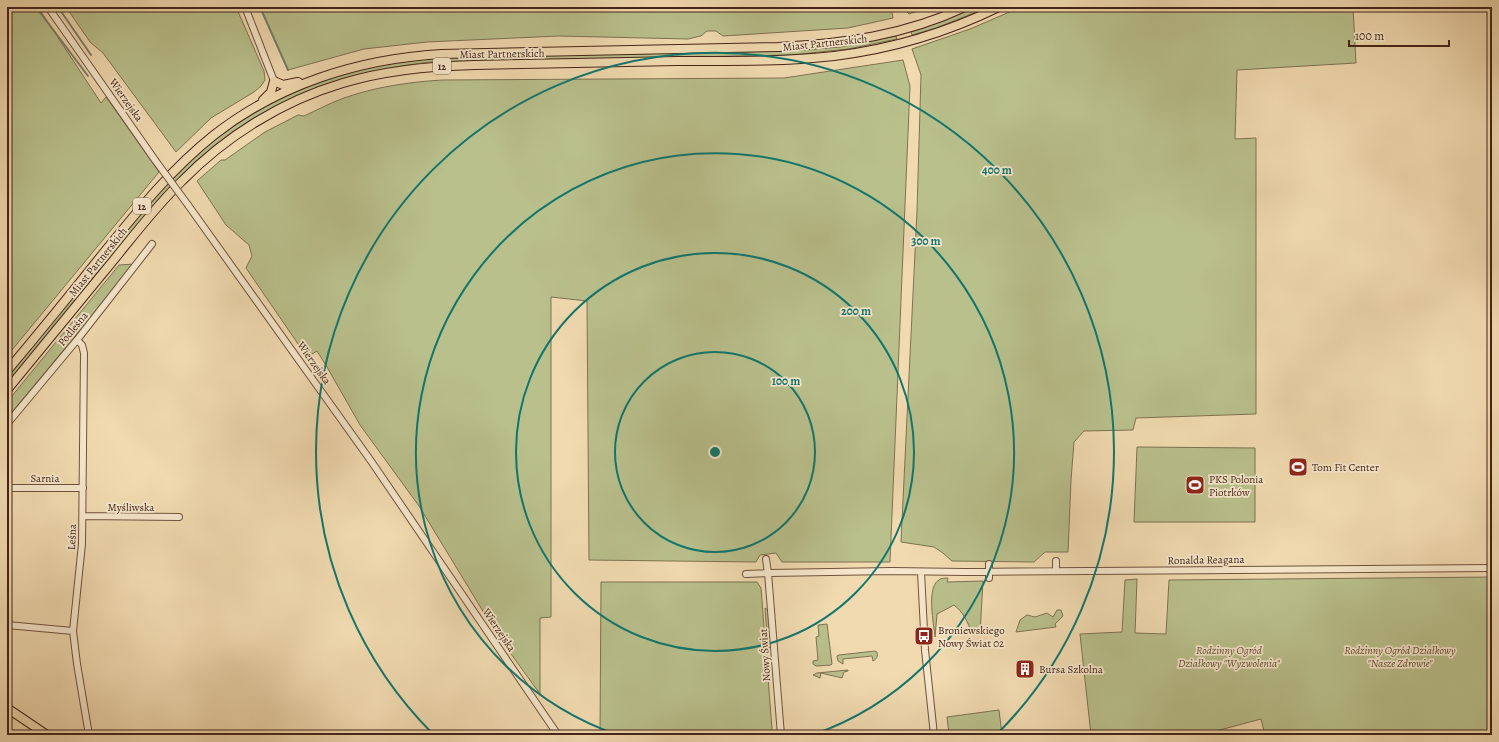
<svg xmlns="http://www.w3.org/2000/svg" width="1499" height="742" font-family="Alegreya,serif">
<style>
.green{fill:#b9c08c;stroke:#7f7252}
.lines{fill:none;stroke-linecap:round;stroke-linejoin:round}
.stream{stroke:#797f6d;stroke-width:2}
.minor-casing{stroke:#70523d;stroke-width:8}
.major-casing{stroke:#452417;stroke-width:10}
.minor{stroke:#f6e7cc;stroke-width:6}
.major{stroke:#f1dab0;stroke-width:8}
.minor-bridge-casing{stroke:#70523d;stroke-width:8;stroke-linecap:butt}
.minor-bridge{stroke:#f6e7cc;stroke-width:6}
.ring{fill:none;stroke:#0f766e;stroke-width:2}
.labels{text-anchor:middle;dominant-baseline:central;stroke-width:3.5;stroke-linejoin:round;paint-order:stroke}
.shield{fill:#f6e7cc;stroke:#7a5e4d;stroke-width:1}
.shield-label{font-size:10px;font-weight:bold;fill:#452417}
.street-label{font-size:11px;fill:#452417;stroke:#f6e7cc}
.poi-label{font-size:11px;fill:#452417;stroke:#f6e7cc;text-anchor:start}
.park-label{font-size:11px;font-style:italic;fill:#624b34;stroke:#f6e7cc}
.centre{fill:#0f766e;stroke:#f6e7cc;stroke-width:2}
.ring-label{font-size:12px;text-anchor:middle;font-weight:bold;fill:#0f766e;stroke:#f6e7cc;stroke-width:3.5;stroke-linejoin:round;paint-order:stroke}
</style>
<rect width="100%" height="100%" fill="#f1dab0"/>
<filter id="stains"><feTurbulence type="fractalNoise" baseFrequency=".005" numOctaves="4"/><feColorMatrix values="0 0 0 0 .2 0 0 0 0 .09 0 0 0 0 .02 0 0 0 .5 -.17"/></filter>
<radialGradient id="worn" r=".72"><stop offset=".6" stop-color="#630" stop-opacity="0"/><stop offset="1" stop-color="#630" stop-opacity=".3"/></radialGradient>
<path class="green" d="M7 7H38L101 103 106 97 159 172 7 356Z
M66 7H236L264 71 265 80 261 86 254 92 211 118 176 152 103 53 90 42Z
M260 7H794L806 11 839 7H891L893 18 848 28 723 36 716 31H707L701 36 688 39 559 36 427 42 364 49 288 70Z
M905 7H931L909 14 905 10Z
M975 7H989L936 28 912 35 911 32 944 20Z
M1021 7H1353L1356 63 1237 70 1235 139 1256 138V414L1136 418 1133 430 1084 431 1074 442 1071 480 1068 552H1045L1034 562 952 561 943 553 934 547 901 542 917 211 921 75 912 49 970 29Z
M896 36 897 39 848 49 791 55 430 62C317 75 239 115 160 197L7 384V377C38 339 70 301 101 262 128 230 154 196 184 167 232 119 295 87 359 70 391 61 425 59 458 57L785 51 841 47Z
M903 60 910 86 890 562H782L776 553 760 555 756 562 589 560 587 301 551 297V617L540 618V694L498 636 419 506 360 425 327 367 317 351 307 357 246 268 252 256 249 245 226 225 197 181 221 160H225L265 132 298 115 304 116C317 110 330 103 344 98 375 87 409 82 442 80L784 78Z
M135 264 7 418V402L119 265Z
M1137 447 1255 448V522H1134Z
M1492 577V735H1265L1261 719 1201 735H1091L1080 634 1122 632 1125 580 1137 579 1135 633 1166 634 1169 580Z
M948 578 947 582 983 581 980 634H972C968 622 963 612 954 605L937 614 935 637C934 625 926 587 939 580 941 578 945 578 948 578Z
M601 582H757L761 588 772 729 769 735 759 733V735H600Z
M765 608 769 611 771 645 768 649Z
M1057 610H1061L1063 616 1055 624 1056 627 1016 632 1020 620 1027 615 1035 617 1047 613 1053 617Z
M827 624 832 664 831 665 816 666 813 664V661L818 660 816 637 819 636 818 625Z
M875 651 877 652C878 656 877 659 873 661L872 656 843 659V664L838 661 837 656 839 655Z
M848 670V671L844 672 842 678 821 673 820 678 813 675 817 673Z
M999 710 1002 735H949L947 717Z"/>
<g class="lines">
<path class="stream" d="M36 7 88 76
M58 7 91 55
M260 7 288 70"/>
<g class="minor-casing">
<path id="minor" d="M48 7 155 160
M245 7 274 81
M188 205 371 461 558 735
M77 340 82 345 84 353 82 544 73 631 77 664 89 735
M7 424 77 340 152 244
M7 488H83
M83 516 179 517
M1056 571V561
M921 572 925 650 934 735
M746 574 768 573 766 559
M989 578V564
M7 625 73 631
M781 735 768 573 892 571 964 572 1492 568"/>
</g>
<g class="major-casing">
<path id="major" d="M263 100 271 92 274 81 283 85 298 82
M7 371C39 333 70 295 101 256 136 213 170 170 214 135 279 84 359 59 441 54L778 47C842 44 906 35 965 7
M7 390C39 351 71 312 103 273 129 242 153 209 182 181 226 136 282 101 343 83 386 70 430 66 475 65 542 64 610 62 677 61 729 61 782 62 834 56 891 49 948 32 999 7
M7 708 47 735"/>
</g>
<use href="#minor" class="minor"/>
<use href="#major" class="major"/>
<g class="minor-bridge-casing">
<path id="minor-bridge" d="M155 160 188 205"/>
</g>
<use href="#minor-bridge" class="minor-bridge"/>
</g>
<g class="ring">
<circle cx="715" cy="452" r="100"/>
<circle cx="715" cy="452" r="199"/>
<path d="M618 735A299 299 0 1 1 812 735"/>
<path d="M433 734A399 399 0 1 1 997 734"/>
</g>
<defs>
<g id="stadium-square" transform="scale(1)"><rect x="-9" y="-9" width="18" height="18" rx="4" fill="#8f2418" stroke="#f6e7cc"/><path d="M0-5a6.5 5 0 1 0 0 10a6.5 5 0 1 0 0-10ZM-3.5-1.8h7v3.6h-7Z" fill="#fff"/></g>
<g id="bus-square" transform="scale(1)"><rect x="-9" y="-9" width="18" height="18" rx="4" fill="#8f2418" stroke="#f6e7cc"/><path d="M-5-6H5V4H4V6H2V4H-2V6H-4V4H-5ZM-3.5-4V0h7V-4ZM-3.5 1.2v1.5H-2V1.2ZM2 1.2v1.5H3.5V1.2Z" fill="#fff"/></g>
<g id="building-square" transform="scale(1)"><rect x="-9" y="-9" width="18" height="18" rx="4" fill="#8f2418" stroke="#f6e7cc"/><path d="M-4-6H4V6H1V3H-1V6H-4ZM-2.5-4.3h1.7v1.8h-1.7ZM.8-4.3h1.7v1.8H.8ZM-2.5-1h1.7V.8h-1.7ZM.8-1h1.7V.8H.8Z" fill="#fff"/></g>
</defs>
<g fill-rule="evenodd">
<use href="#stadium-square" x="1298" y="467"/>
<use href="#stadium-square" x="1195" y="485"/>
<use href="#bus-square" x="924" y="636"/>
<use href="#building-square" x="1025" y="669"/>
</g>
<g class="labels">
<g class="shield">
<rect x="433" y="58" width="18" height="16" rx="3"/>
<rect x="133" y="198" width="18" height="16" rx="3"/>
</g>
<g class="shield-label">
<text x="442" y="66">12</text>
<text x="142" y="206">12</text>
</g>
<g class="street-label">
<text transform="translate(825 43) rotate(-6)">Miast Partnerskich</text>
<text transform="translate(502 54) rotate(-1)">Miast Partnerskich</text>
<text transform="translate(126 100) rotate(55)">Wierzejska</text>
<text transform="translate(98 262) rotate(-51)">Miast Partnerskich</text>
<text transform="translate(73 329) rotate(-51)">Podleśna</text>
<text transform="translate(314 363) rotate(55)">Wierzejska</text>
<text x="45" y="478">Sarnia</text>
<text x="131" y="507">Myśliwska</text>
<text transform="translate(72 537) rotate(-88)">Leśna</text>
<text transform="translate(1206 560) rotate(-1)">Ronalda Reagana</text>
<text transform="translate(499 630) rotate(56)">Wierzejska</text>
<text transform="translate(765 655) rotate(-94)">Nowy Świat</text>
</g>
<g class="poi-label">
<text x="1312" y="467">Tom Fit Center</text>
<text x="1209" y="479">PKS Polonia<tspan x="1209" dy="13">Piotrków</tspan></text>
<text x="938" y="630">Broniewskiego<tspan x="938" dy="13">Nowy Świat 02</tspan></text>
<text x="1039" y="669">Bursa Szkolna</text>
</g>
<g class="park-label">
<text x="1229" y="650">Rodzinny Ogród<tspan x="1229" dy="13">Działkowy "Wyzwolenia"</tspan></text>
<text x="1400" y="650">Rodzinny Ogród Działkowy<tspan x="1400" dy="13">"Nasze Zdrowie"</tspan></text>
</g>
</g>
<circle cx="715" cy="452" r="6" class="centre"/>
<g class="ring-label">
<text x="997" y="174">400 m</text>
<text x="926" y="245">300 m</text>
<text x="856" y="315">200 m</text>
<text x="786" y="385">100 m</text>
</g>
<rect width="1499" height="742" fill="none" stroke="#f1dab0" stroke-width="24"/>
<rect x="8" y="8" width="1483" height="726" fill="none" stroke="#452417" stroke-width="2"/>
<rect x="12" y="12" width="1475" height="718" fill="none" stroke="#452417"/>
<path d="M1349 40v6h100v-6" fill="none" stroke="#452417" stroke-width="2"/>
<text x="1355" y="40" font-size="12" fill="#452417" stroke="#f6e7cc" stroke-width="3" paint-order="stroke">100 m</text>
<rect width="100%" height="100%" filter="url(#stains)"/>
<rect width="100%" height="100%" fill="url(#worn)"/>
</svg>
